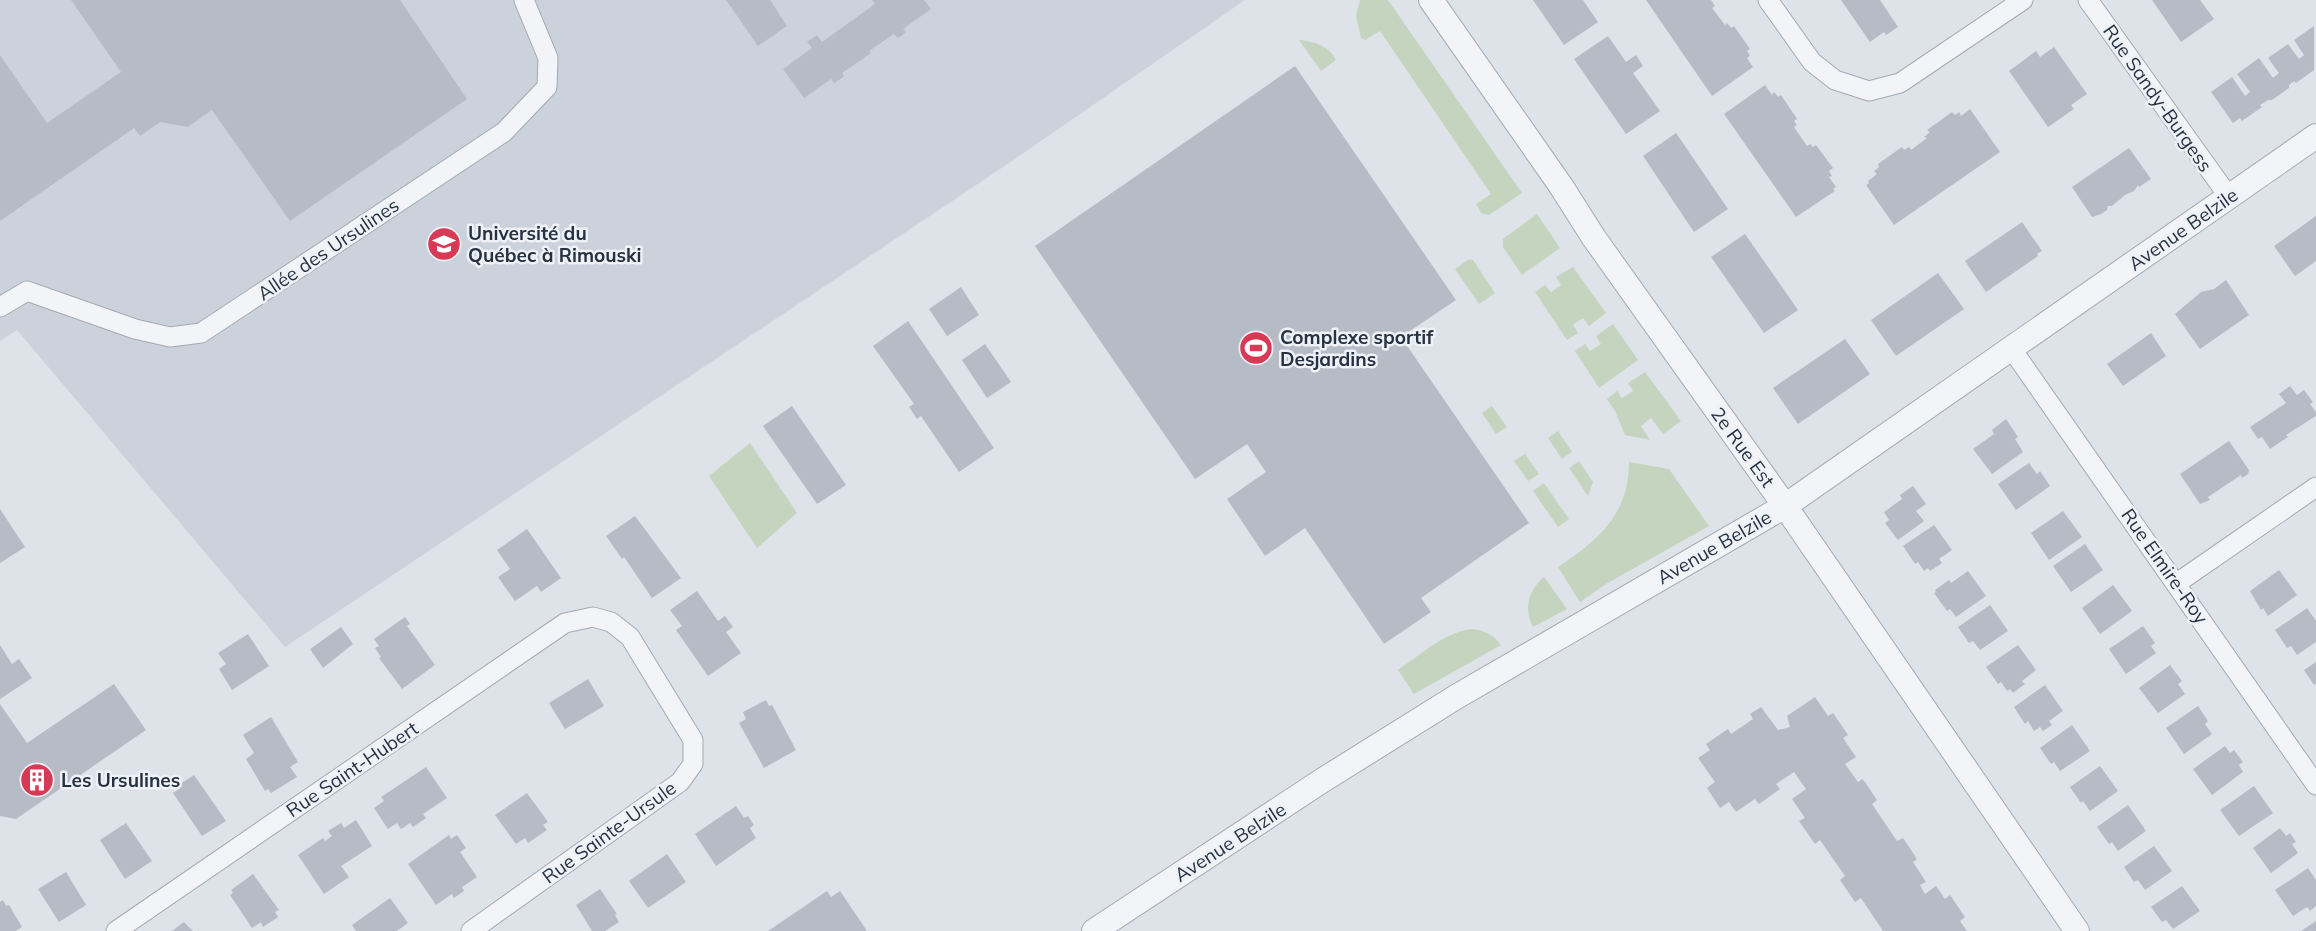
<svg xmlns="http://www.w3.org/2000/svg" width="2316" height="931" font-family="Mulish,sans-serif">
<style>
.built{fill:#ccd2db}
.green{fill:#c5d4bf}
.building{fill:#b5bcc6}
.lines{fill:none;stroke-linecap:round;stroke-linejoin:round}
.minor-casing{stroke:#a3aab3;stroke-width:21}
.tertiary-casing{stroke:#a3aab3;stroke-width:26}
.minor{stroke:#f2f4f7;stroke-width:19}
.tertiary{stroke:#f2f4f7;stroke-width:24}
.labels{text-anchor:middle;dominant-baseline:central;stroke-width:5;stroke-linejoin:round;paint-order:stroke}
.street-label{font-size:19px;fill:#263141;stroke:#eef2f7}
.poi-label{font-size:19px;font-weight:bold;fill:#263141;stroke:#eef2f7;text-anchor:start}
</style>
<rect width="100%" height="100%" fill="#dee3e9"/>
<path class="built" d="M0 0H1245L1015 159 285 647 17 330 0 341Z"/>
<path class="green" d="M1360 0H1388L1522 193 1489 215 1481 213 1476 204 1491 194 1380 31 1365 40 1361 38 1356 16Z
M1299 40C1314 41 1330 47 1336 60L1321 71Z
M1537 214 1560 248 1522 275 1503 247V239Z
M1469 259 1473 260 1495 293 1479 304 1455 269Z
M1573 267 1606 313 1589 326 1583 318 1573 325 1578 333 1567 340 1535 292 1545 285 1551 292 1561 285 1556 277Z
M1613 324 1638 360 1599 388 1575 351 1585 344 1590 351 1601 344 1596 336Z
M1645 372 1681 421 1663 434 1651 418 1641 426 1650 440 1625 435 1615 411 1607 399 1617 391 1622 398 1633 391 1628 383Z
M1492 406 1507 427 1496 434 1482 413Z
M1558 431 1572 452 1562 459 1548 438Z
M750 443 797 513 757 548 709 476Z
M1525 454 1539 474 1528 481 1514 461Z
M1579 461 1593 482 1588 496 1569 468Z
M1629 462 1669 469 1709 526 1606 584 1580 602 1558 567C1598 540 1629 515 1629 462Z
M1544 483 1569 519 1558 527 1533 491Z
M1544 577 1567 609 1533 627C1523 608 1529 590 1544 577Z
M1472 629C1485 631 1493 634 1501 645L1414 694 1398 670C1420 655 1445 632 1472 629Z"/>
<path class="building" d="M71 0H400L467 99 290 221 212 110 188 127 160 122 140 136 134 128 0 221V55L47 123 121 72Z
M726 0H770L787 26 758 46Z
M872 0H924L931 9 903 29 906 32 901 36 898 38 894 34 869 51 871 53 842 73 844 76 839 80 834 83 831 79 804 98 783 69 812 48 807 42 817 35 822 42 875 4Z
M1533 0H1583L1598 22 1564 45Z
M1646 0H1711L1715 6 1712 8 1725 25 1727 23 1731 28 1734 26 1750 49 1747 51 1750 56 1747 58 1753 67 1712 96Z
M1841 0H1880L1898 27 1886 35 1884 32 1870 42Z
M2152 0H2200L2214 19 2181 42Z
M2314 26V70L2296 83 2294 81 2289 85V88L2272 100H2268L2260 105 2262 107 2242 121 2240 118 2233 123 2211 92 2232 77 2245 96 2250 92 2237 74 2259 58 2273 78 2279 73 2268 58 2288 44 2299 59 2304 55 2294 40Z
M1608 36 1626 62 1636 55 1643 66 1633 73 1660 111 1626 134 1574 59Z
M2054 47 2087 94 2071 105 2074 109 2048 127 2009 71 2036 51 2040 57Z
M1295 66 1456 300 1401 337 1529 523 1421 598 1431 612 1384 644 1305 528 1265 556 1227 499 1266 472 1247 444 1195 479 1035 246Z
M1765 85 1772 95 1774 92 1778 97 1781 95 1797 119 1794 121 1797 125 1794 127 1807 146 1810 144 1813 147 1816 145 1833 168 1829 171 1832 176 1829 177 1836 187 1833 189 1835 191 1796 217 1724 114Z
M1970 109 2000 152 1894 225 1866 185 1869 183 1868 181 1877 174 1874 171 1879 167 1878 164 1902 147 1904 150 1909 147 1911 150 1927 138 1924 137 1930 132 1927 130 1952 112 1955 115 1959 112 1961 116Z
M1676 133 1728 209 1694 232 1643 156Z
M2129 148 2151 179 2139 187 2138 185 2134 191 2125 195 2112 206H2108L2107 210 2101 214 2092 217 2072 187Z
M2316 216V261L2295 276 2274 246Z
M2022 222 2042 251 2037 254 2038 256 1986 292 1965 261Z
M1745 234 1798 310 1764 333 1711 257Z
M1938 273 1964 309 1896 356 1871 320Z
M2226 280 2249 315 2200 349 2175 314 2201 292 2214 289Z
M961 287 979 315 947 336 929 309Z
M908 321 994 448 959 472 921 416 917 419 909 407 914 404 873 346Z
M2151 333 2166 356 2123 386 2107 364Z
M1845 339 1870 374 1798 424 1773 388Z
M985 344 1011 382 987 398 962 360Z
M2290 386 2297 395 2304 390 2313 402 2310 404 2316 412V416L2286 435 2288 437 2270 449 2262 437 2258 439 2250 427 2286 403 2279 394Z
M792 406 846 485 817 504 763 426Z
M2006 419 2018 437 2015 439 2023 452 1992 474 1973 449 1994 434 1992 430Z
M2229 441 2249 470 2248 474 2242 478 2241 475 2208 497 2210 500 2200 504 2180 474Z
M2029 463 2037 474 2040 471 2050 486 2016 510 1998 484Z
M1913 486 1926 504 1916 511 1924 521 1898 540 1885 523 1889 520 1884 512 1902 499 1900 495Z
M0 509 25 547 0 563Z
M2063 511 2082 537 2049 560 2031 533Z
M635 516 681 578 652 598 624 557 622 559 606 536Z
M1934 525 1952 550 1939 559 1942 563 1930 571 1928 568 1924 571 1918 562 1915 564 1903 546Z
M527 529 561 578 541 592 537 586 515 601 498 577 510 569 497 550Z
M2085 544 2103 570 2071 592 2053 566Z
M2279 570 2297 595 2268 616 2263 608 2261 610 2250 591Z
M1968 571 1986 596 1956 617 1950 609 1947 611 1934 593 1936 592 1935 590 1949 580 1951 583Z
M2113 585 2132 611 2100 634 2082 608Z
M697 591 718 621 725 616 733 627 726 632 741 653 708 676 676 630 682 626 670 610Z
M1990 605 2008 631 1980 650 1973 641 1969 643 1958 627Z
M2307 608 2316 621V642L2297 655 2291 646 2287 648 2275 630Z
M405 617 410 624 407 626 435 665 402 689 379 658 381 657 375 648 379 646 374 639Z
M2143 626 2155 643 2151 646 2156 653 2126 674 2109 649Z
M341 627 353 644 323 668 310 649Z
M248 634 269 666 232 690 219 669 226 664 218 653Z
M0 645 12 664 19 659 32 678 0 699Z
M2018 645 2036 670 2022 681 2025 684 2013 693 2010 689 2007 691 2001 682 1998 684 1986 667Z
M2316 662V683L2314 685 2304 670Z
M2170 665 2182 681 2178 684 2185 694 2158 713 2139 688Z
M588 679 604 706 565 729 549 703Z
M114 684 146 730 16 819 0 816V704L27 743Z
M2045 685 2063 711 2049 721 2052 725 2043 731 2040 727 2034 731 2028 721 2025 724 2014 707Z
M1815 697 1828 716 1833 713 1848 735 1843 738 1856 757 1845 764 1858 782 1862 779 1865 782 1877 800 1872 804 1897 841 1903 838 1917 859 1913 862 1926 882 1920 885 1925 894 1936 886 1945 899 1950 895 1965 917 1960 921 1967 931H1883L1861 898 1855 902 1840 880 1845 876 1820 840 1815 844 1799 821 1805 818 1792 799 1806 789 1794 772 1776 784 1780 789 1759 804 1755 799 1736 812 1729 802 1720 808 1707 788 1715 782 1698 758 1710 750 1706 744 1728 729 1731 734 1753 719 1750 714 1761 707 1778 730 1790 727 1787 716Z
M766 700 769 706 772 705 796 750 764 768 739 723 746 719 743 712Z
M2198 706 2208 721 2205 724 2212 734 2184 754 2166 728Z
M271 717 298 762 290 767 297 777 271 793 268 789 265 791 246 759 254 753 243 735Z
M2072 725 2090 751 2060 771 2054 762 2051 764 2040 748Z
M2225 746 2230 753 2234 750 2243 762 2239 765 2243 772 2212 795 2193 769Z
M2100 766 2118 791 2090 811 2083 801 2081 803 2070 787Z
M426 767 447 798 423 814 426 818 413 827 410 823 401 829 397 823 388 829 374 808 384 801 381 797Z
M194 775 226 821 202 836 173 793 179 789 177 786Z
M2254 786 2273 813 2239 836 2220 810Z
M527 793 548 822 543 825 547 830 528 843 525 838 516 844 495 815Z
M2128 805 2146 831 2118 851 2112 842 2109 844 2097 827Z
M736 806 744 818 748 816 754 825 750 828 756 838 716 866 695 834Z
M356 820 372 846 341 866 349 877 324 894 298 855 323 838 325 841 332 836 328 831 341 823 344 828Z
M126 823 152 861 125 879 100 840Z
M2280 828 2286 836 2290 833 2296 842 2292 844 2298 853 2271 873 2253 848Z
M449 835 451 839 457 835 466 848 460 852 477 877 462 887 464 891 454 898 452 894 436 905 408 864Z
M2154 846 2172 871 2145 890 2138 880 2134 882 2124 867Z
M667 854 686 882 648 908 629 881Z
M2308 868 2316 880V906L2310 911 2307 907 2293 916 2275 890Z
M66 872 86 905 59 922 38 889Z
M253 874 279 910 275 912 278 917 263 927 261 922 252 928 230 895 233 893 231 890Z
M2182 886 2200 911 2173 929 2166 920 2162 922 2151 907Z
M600 889 617 914 615 915 619 922 605 931H592L576 905Z
M827 891 831 897 840 891 867 931H768Z
M390 898 408 923 397 931H356L352 925Z
M3 900 6 906 9 905 22 927 16 931H0V902Z
M2316 921V931H2301Z
M184 922 193 931H172Z"/>
<g class="lines">
<g class="minor-casing">
<path id="minor" d="M1768 0 1812 62 1835 80 1869 91 1900 83 2023 0
M2088 0 2229 197
M0 307 27 291 135 329 170 337 201 333 504 132 547 87 548 58 524 0
M2011 348 2316 785
M2177 583 2316 487
M116 931 565 623 593 617 611 622 630 637 693 740V764L680 782 471 931"/>
</g>
<g class="tertiary-casing">
<path id="tertiary" d="M1431 0 1561 186 1594 238 1785 506 2077 931
M1094 931 1323 780 1456 697 1785 506 2316 136"/>
</g>
<use href="#minor" class="minor"/>
<use href="#tertiary" class="tertiary"/>
</g>
<defs>
<g id="university-disc" transform="scale(1.75)"><circle r="9.5" fill="#d83954" stroke="#eef2f7"/><path d="M0-5L7-2L0 1L-7-2ZM-4 1L0 2.5L4 1V4Q0 6-4 4Z" fill="#fff"/></g>
<g id="stadium-disc" transform="scale(1.75)"><circle r="9.5" fill="#d83954" stroke="#eef2f7"/><path d="M0-5a6.5 5 0 1 0 0 10a6.5 5 0 1 0 0-10ZM-3.5-1.8h7v3.6h-7Z" fill="#fff"/></g>
<g id="building-disc" transform="scale(1.75)"><circle r="9.5" fill="#d83954" stroke="#eef2f7"/><path d="M-4-6H4V6H1V3H-1V6H-4ZM-2.5-4.3h1.7v1.8h-1.7ZM.8-4.3h1.7v1.8H.8ZM-2.5-1h1.7V.8h-1.7ZM.8-1h1.7V.8H.8Z" fill="#fff"/></g>
</defs>
<g fill-rule="evenodd">
<use href="#university-disc" x="444" y="244"/>
<use href="#stadium-disc" x="1256" y="348"/>
<use href="#building-disc" x="37" y="780"/>
</g>
<g class="labels">
<g class="street-label">
<text transform="translate(2158 98) rotate(55)">Rue Sandy-Burgess</text>
<text transform="translate(2183 229) rotate(-35)">Avenue Belzile</text>
<text transform="translate(328 249) rotate(-34)">Allée des Ursulines</text>
<text transform="translate(1743 447) rotate(54)">2e Rue Est</text>
<text transform="translate(1714 547) rotate(-30)">Avenue Belzile</text>
<text transform="translate(2165 566) rotate(55)">Rue Elmire-Roy</text>
<text transform="translate(352 769) rotate(-34)">Rue Saint-Hubert</text>
<text transform="translate(609 832) rotate(-36)">Rue Sainte-Ursule</text>
<text transform="translate(1230 842) rotate(-33)">Avenue Belzile</text>
</g>
<g class="poi-label">
<text x="468" y="233">Université du<tspan x="468" dy="22">Québec à Rimouski</tspan></text>
<text x="1280" y="337">Complexe sportif<tspan x="1280" dy="22">Desjardins</tspan></text>
<text x="61" y="780">Les Ursulines</text>
</g>
</g>
</svg>
